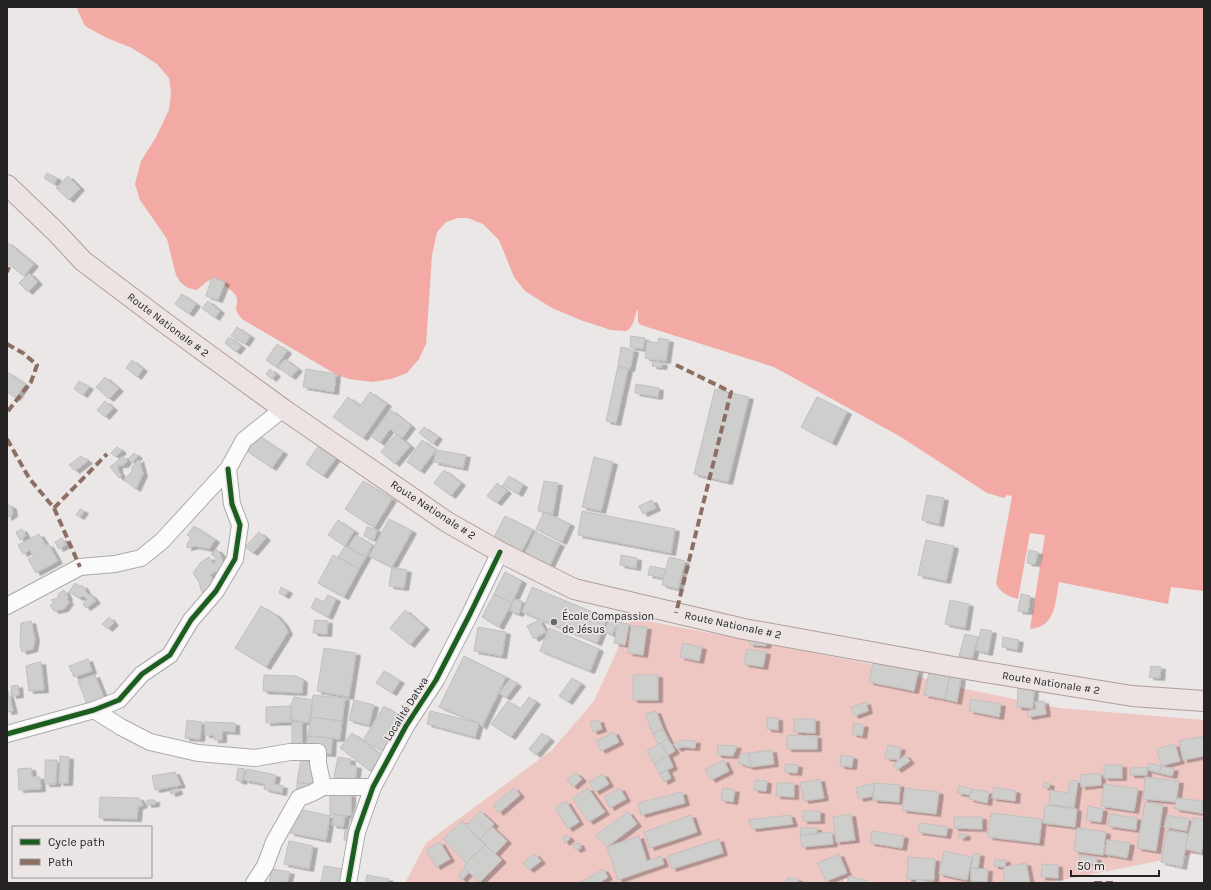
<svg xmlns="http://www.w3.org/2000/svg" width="1211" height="890" font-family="Karla,sans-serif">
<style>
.green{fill:#eec7c3}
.water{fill:#f3a9a4}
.building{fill:#cececd;stroke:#c1c0c0;filter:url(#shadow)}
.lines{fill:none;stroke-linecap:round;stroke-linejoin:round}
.minor-casing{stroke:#acaaaa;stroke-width:18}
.major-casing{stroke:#b09e9d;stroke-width:22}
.minor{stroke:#fcfbfb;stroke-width:16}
.major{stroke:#ede3e2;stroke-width:20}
.quiet{stroke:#8d6e63;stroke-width:4;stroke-dasharray:8 4;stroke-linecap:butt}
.cycleway-casing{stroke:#ebe6e5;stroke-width:8}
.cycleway{stroke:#1b5e20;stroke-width:5}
.poi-dot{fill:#696767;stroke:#ebe6e5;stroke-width:1.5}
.labels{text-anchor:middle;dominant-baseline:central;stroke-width:3.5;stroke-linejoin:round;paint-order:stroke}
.street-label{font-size:11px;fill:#242222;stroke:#ebe6e5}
.poi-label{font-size:11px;fill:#242222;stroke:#ebe6e5;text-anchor:start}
</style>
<defs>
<filter id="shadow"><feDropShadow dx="4.5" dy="2.5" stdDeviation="0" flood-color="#0004"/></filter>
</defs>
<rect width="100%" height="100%" fill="#eae7e6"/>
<path class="green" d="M632 618 866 663 961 688 1059 708 1204 720V853L1194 854 1047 883H890L844 879V883H405L426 843 552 750 594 701Z"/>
<path class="water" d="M77 7H1204V591L1171 587 1168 604 1059 582C1055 602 1056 627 1030 629L1045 535 1030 533 1018 599C1009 597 999 592 996 583L1012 496 1007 495 1004 498 987 493 901 437 774 367 641 325 638 322V310H637C634 318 634 327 626 331L611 330 583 321 552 308 525 291 514 277 499 240 483 224 468 218H458L446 222 437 232 432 255 426 344 419 359 407 373 391 379 373 382 349 379 337 375 242 319C232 307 238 310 237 299 237 292 215 278 210 280 205 282 201 287 197 290L188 288 181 283 176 275 167 239 140 200 135 184 141 161 155 139 169 110 171 93 169 78 157 64 132 48 107 38 85 26 78 11Z"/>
<path class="building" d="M47 173 57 178 54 184 44 178Z
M68 176 80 188 69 200 56 188Z
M7 242 34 264 24 276 7 263Z
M29 273 38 282 28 292 19 283Z
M212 277 225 282 218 300 206 296Z
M182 294 196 304 189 314 175 304Z
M208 301 220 311 215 318 202 308Z
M237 327 250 336 245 344 231 336Z
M631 336 645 338 643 349 630 347Z
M229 337 241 346 236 352 225 343Z
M659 338 669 340 666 361 645 358 647 341 658 343Z
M277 344 287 351 276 367 266 360Z
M621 347 634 350 630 369 618 366Z
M285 359 298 369 291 377 278 367Z
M132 360 143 369 137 377 126 368Z
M653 361 663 363 662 367 652 366Z
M618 366 628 369 616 423 606 421Z
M270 369 276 374 272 379 266 374Z
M306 369 336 374 334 392 303 387Z
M7 372 25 384 16 398 7 392Z
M105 377 119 389 109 399 96 387Z
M79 381 89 387 83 395 74 389Z
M636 384 659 388 658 397 635 393Z
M715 389 749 397 728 482 694 474Z
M370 392 387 404 363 438 333 417 348 397 360 406Z
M817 397 847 412 832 443 801 427Z
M105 401 113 408 105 417 97 410Z
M391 410 411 426 402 438 390 429 380 443 371 436Z
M424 427 438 437 433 444 419 433Z
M396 434 410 446 395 464 381 452Z
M257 435 283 452 272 468 247 451Z
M422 440 436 450 420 471 407 462Z
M321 442 339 454 323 476 306 464Z
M117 447 122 451 116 457 111 453Z
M436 450 466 455 463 468 434 462Z
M134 453 138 456 132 463 128 459Z
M81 456 88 461 75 471 69 465Z
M123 456 127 461 124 465H118V470L121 475 119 478 110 467Z
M594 457 613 462 601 511 582 507Z
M139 459 143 474 136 489 124 480 132 471V467Z
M444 470 461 483 451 496 434 483Z
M509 476 523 485 518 494 503 485Z
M363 481 392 499 374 528 345 509Z
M544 481 558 483 553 514 538 511Z
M497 483 507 491 497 503 487 496Z
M927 495 944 498 939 524 922 520Z
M652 500 656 508 643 514 639 506Z
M7 504 12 507 13 514 7 518Z
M80 509 84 511 80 517 76 515Z
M582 511 675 529 671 553 578 535Z
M544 512 570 524 562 542 536 529Z
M505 516 533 530 521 553 493 539Z
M389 519 412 531 392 567 369 556Z
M338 520 354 531 345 546 328 535Z
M194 526 215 540 209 549 195 546 187 548V544L191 538 187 535Z
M367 527 377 530 374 540 364 536Z
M22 529 26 536 20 540 16 532Z
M259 532 266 538 253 553 245 547Z
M535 532 560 544 549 567 524 555Z
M39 534 46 545H49L58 561 36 573 28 559 33 557 30 550 23 554 18 545Z
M356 535 372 545 366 557 348 547Z
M62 538 66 545 59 549 55 542Z
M926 540 954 546 946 581 918 575Z
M345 546 366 557 359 569 338 557Z
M216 549 220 553 225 568 218 575 216 571 210 575 216 584 202 593 199 582 193 573 201 562 209 557 213 564 215 563 216 558 211 554Z
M1029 550 1038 552 1035 564 1027 563Z
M333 555 359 569 344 597 318 583Z
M621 555 637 558 636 568 620 565Z
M669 557 685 561 678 589 662 585Z
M650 566 665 569 663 578 648 575Z
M392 567 407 570 404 588 389 586Z
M505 572 522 581 512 603 494 594Z
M75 583 80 586H83L87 593 92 596 96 601 86 608 83 604 87 599 83 596 79 598 69 592Z
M281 587 288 591 285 596 279 593Z
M532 587 607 618 597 643 522 612Z
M64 590 68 597 67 599 69 602 64 609 54 611 50 605 54 603 51 600 58 598V594Z
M494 594 512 603 499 627 482 617Z
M1021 594 1030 596 1028 612 1018 611Z
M328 595 336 599 328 617 311 608 316 598 324 602Z
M513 599 522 601 519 614 510 611Z
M950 600 969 604 965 628 945 624Z
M261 606 276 615 284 624 288 632 266 667 235 648Z
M405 610 425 627 410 645 390 628Z
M109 617 114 623 108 629 102 624Z
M610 619 618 622 612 635 604 631Z
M315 620 328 621 327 634 313 633Z
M539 620 546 632 534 639 527 626Z
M31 621 35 639 33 649 22 652 20 645 21 623Z
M618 622 629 624 625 645 614 643Z
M631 626 647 627 643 655 628 653Z
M478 627 506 632 502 656 474 651Z
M549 628 599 649 590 671 540 651Z
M981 629 992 631 988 653 976 650Z
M965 634 978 637 972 659 959 656Z
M750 637 767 639 766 646 749 644Z
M1003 637 1019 640 1017 650 1002 647Z
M683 643 702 647 699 661 680 657Z
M324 648 356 653 349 697 317 691Z
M747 649 766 652 763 667 744 664Z
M464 656 506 677 482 727 479 723 439 707Z
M88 659 92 671 74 677 69 666Z
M874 659 919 668 914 691 869 682Z
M41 662 44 690 29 691 26 666 35 663Z
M1151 666 1161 667 1160 678 1149 677Z
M384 671 400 681 392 693 376 683Z
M929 672 950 676 945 699 924 695Z
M95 675 105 700 88 707 78 681Z
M264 675 297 676 303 680 302 693 263 691Z
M633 675H658V700H633Z
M950 676 961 678 957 702 945 699Z
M572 678 581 684 568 702 559 696Z
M510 679 517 684 506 698 499 693Z
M18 685 19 695 12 696 11 686Z
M1018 686 1034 687 1033 708 1017 707Z
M7 688 13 711 7 712Z
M313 695 345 698 342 721 311 717Z
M294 697 313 700 309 722H302L291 719V706Z
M529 697 536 702 511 737 491 724 508 701 520 709Z
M971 699 1001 704 999 717 969 711Z
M354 700 374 705 369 725 349 720Z
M1044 701 1046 714 1028 717 1027 711 1036 709 1035 702Z
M866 702 868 711 854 716 851 707Z
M291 706V719L292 722 266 723V707Z
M384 706 405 719 384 752 363 740Z
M430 711 479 723 475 737 427 724Z
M656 711 663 729 653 734 645 714Z
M311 717 342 721 340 739 308 736Z
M767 718H778V730L767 729Z
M794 719H815V733L794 732Z
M187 720 202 722 200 739 185 738Z
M599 720 602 729 593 732 590 722Z
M205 722 235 723V732L222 731V740H214V735H205Z
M292 722H302V743H292Z
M854 723 864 725 862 736 852 734Z
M663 729 668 739 658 745 653 734Z
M614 732 619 742 601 751 596 741Z
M352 733 382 756 370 771 340 748Z
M542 733 550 739 536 755 529 749Z
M787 735 817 736V749H787Z
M308 736 332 738 331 754 306 752Z
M1204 736V756L1183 760 1179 741Z
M668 739 675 751 668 755 661 743Z
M682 740 696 741 695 748 682 747 677 749 673 744Z
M661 743 668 755 654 764 647 751Z
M1175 744 1180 761 1161 766 1157 749Z
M718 745 737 746 733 756 717 755Z
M888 745 901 748 899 760 885 758Z
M772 750 774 764 751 767 749 753Z
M749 753 751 767 738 763 741 754Z
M668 755 673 767 660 774 654 764Z
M841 755 853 757 852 767 840 766Z
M905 755 910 761 897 770 893 765Z
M60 756 69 757 68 783H59Z
M338 757 351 759 350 765 357 766 355 781 334 777Z
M45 760H57L56 784H45Z
M301 760 318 763 314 785 297 782Z
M724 760 729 771 711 780 705 769Z
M1149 763 1161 766 1159 773 1148 770Z
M785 764 798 765 797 773 785 772Z
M1104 765H1122V778H1104Z
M1161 766 1174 769 1172 776 1159 773Z
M1147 767V775H1130V768Z
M31 768 32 777H40L41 789 19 790 18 769Z
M238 768 245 769 242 782 236 780Z
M247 769 276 775 274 784 283 786 282 793 264 789 265 784 244 780Z
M667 770 671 778 664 782 660 774Z
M175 772 181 785 155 790 152 776Z
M576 773 582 779 573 787 567 780Z
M1101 773V785L1081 787 1080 775Z
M603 774 609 784 595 792 589 782Z
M1145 777 1179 781 1176 802 1143 799Z
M820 779 824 798 804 801 800 783Z
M755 780 767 781 766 791 754 790Z
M1070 780 1078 781 1074 808 1049 804 1050 790 1068 793Z
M297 782 314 785 312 793 297 790Z
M1044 782 1050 784 1049 788 1043 787Z
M777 783H794V797L776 796Z
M874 783 900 785 899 802 873 800Z
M874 783 873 796 859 799 856 788Z
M1104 784 1138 789 1134 811 1101 806Z
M959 786 972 789 970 795 957 793Z
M994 787 1016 791 1015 801 992 798Z
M177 788 178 792 171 794 170 791Z
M514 788 520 795 499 813 493 805Z
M588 788 605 812 589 822 572 798Z
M620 788 626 799 610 808 604 797Z
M723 788 735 790 733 802 721 800Z
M905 788 939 792 936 814 902 810Z
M972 789 989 792 987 803 969 799Z
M682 792 685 803 641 815 638 803Z
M351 794V815L345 816 334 814 330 816V795Z
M100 797 139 798 143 805 138 807 137 819 99 818Z
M1204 797V814L1201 813Z
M1176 798 1204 801 1201 813 1175 809Z
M147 800H155V804L147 805Z
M566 801 579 822 568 829 555 808Z
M1145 802 1163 805 1156 851 1137 848Z
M1045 805 1077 809 1075 827 1043 823Z
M1088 806 1103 809 1101 822 1086 820Z
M295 808 330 816 326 840 290 833Z
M355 808 364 812 356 823 351 821Z
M480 811 494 824 480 839 466 825Z
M803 811H820V821H803Z
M628 812 637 824 607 847 596 835Z
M991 813 1042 819 1039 843 988 837Z
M334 814 345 816 343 827 332 825Z
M851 814 855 840 836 842 833 817Z
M1110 814 1137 818 1136 830 1108 826Z
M691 815 697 832 650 848 644 832Z
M790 815 793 824 752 829 748 820Z
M1167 815 1189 819 1187 831 1164 827Z
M954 817H982V829L954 828Z
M1193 817 1204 820V840L1201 853 1185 849Z
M462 821 485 845 466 863 443 839Z
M920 823 948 827 946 836 918 832Z
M492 827 507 841 495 854 480 839Z
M801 828H817V834L800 835Z
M1077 828 1106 832 1103 855 1074 851Z
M345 830 357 832 356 842 344 840Z
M1167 830 1188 834 1182 867 1161 862Z
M872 831 904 836 902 848 870 843Z
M832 832 833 844 802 847 800 835Z
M959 834H966L965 838H959Z
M567 835 570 839 565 843 562 838Z
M639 836 647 861 661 856 664 864 618 880 607 847Z
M719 839 723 853 672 869 668 856Z
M1107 840 1130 843 1127 858 1105 854Z
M289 841 313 846 309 869 284 864Z
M440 842 450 859 436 867 426 850Z
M579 843 581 848 576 850 573 845Z
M485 845 502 860 480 882 464 868 466 863Z
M944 851 972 857 967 880 939 874Z
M974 853 980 854 978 869 971 868Z
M535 854 541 861 529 870 523 863Z
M839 854 847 873 826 881 818 863Z
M1080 855 1097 858 1096 864 1079 861Z
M908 857 935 859 934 880 907 879Z
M995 860H1006L1005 867 994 866Z
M1026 863 1030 883H1005L1003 870 1005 867Z
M1042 864 1058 865V878L1041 877Z
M324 866 343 869 341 883H321Z
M464 868 469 872 462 880 458 875Z
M971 868 988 869 987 882 971 881Z
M272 869 290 872 287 883H269Z
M603 869 608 877 599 883H580Z
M367 875 389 879 388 883H365Z
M849 876 867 881 866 883H847Z
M787 878 798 879V883H787Z
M917 879 936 883H916Z"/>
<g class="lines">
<g class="minor-casing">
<path id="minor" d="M7 606 80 567 115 564 141 558 162 541 228 469 244 440 283 409
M94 710 121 727 150 742 198 753 255 758 290 752H318V763L323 787
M7 734 94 710 119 700 142 674 170 655 191 620 216 591 235 559 240 525 232 504 228 469
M254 883 265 866 274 842 299 798 312 793 323 787H373
M348 883 357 832 373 787 406 726 436 680 470 614 500 552"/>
</g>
<g class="major-casing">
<path id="major" d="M7 185 56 232 83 261 165 323 283 409 447 522 500 552 574 589 744 629 954 667 1132 696 1204 701"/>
</g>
<use href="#minor" class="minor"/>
<use href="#major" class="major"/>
<path class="quiet" d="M7 272 9 267
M7 344 23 353 37 365 31 382 8 411 7 414
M676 365 731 392 676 613
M7 439 29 478 54 508 80 567
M54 508 107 454
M1094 883H1113"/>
<g class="cycleway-casing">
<path id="cycleway" d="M7 734 94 710 119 700 142 674 170 655 191 620 216 591 235 559 240 525 232 504 228 469
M348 883 357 832 373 787 406 726 436 680 470 614 500 552"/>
</g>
<use href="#cycleway" class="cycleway"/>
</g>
<circle class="poi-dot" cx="554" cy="622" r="4"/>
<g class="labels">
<g class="street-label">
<text transform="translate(168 325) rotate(37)">Route Nationale # 2</text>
<text transform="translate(433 510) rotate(33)">Route Nationale # 2</text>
<text transform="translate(733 625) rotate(12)">Route Nationale # 2</text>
<text transform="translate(1051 683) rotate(9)">Route Nationale # 2</text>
<text transform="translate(406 709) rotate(-58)">Localité Datwa</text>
</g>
<g class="poi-label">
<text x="562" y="616">École Compassion<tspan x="562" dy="13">de Jésus</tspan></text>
</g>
</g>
<rect width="1211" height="890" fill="none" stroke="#242222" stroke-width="16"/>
<rect x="12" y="826" width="140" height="52" fill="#ebe6e5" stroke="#9b9897"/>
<rect x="20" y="839" width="20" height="6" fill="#1b5e20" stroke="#9b9897"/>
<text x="48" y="846" font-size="12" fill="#242222">Cycle path</text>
<rect x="20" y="859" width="20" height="6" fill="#8d6e63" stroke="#9b9897"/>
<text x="48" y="866" font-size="12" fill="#242222">Path</text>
<path d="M1071 870v6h88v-6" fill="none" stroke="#242222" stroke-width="2"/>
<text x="1077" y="870" font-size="12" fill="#242222" stroke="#ebe6e5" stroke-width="3" paint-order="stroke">50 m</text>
</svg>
